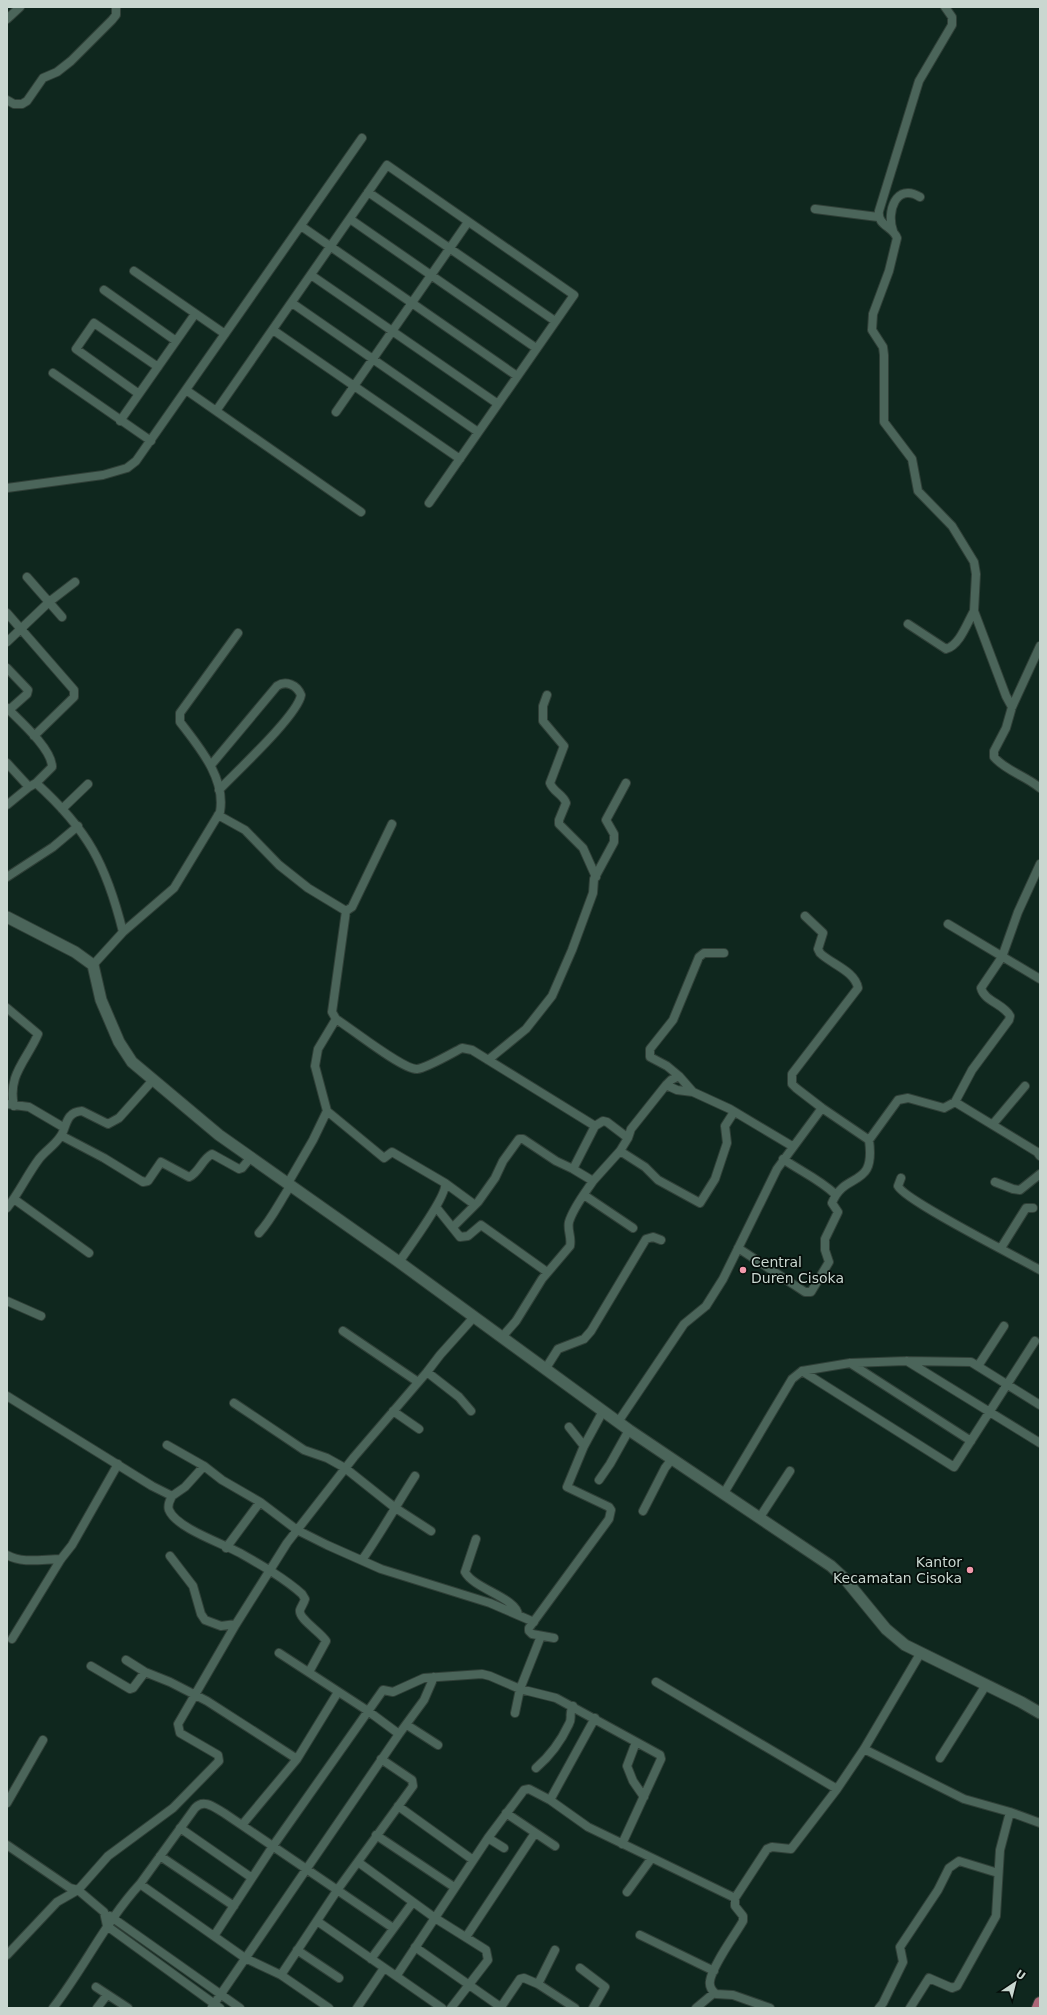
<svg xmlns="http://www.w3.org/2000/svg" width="1047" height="2015" font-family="'DejaVu Sans',sans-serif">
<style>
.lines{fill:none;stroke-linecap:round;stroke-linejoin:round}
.street-casing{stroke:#304038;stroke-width:10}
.secondary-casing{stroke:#304038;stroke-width:13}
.primary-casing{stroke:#304038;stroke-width:14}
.street{stroke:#4b655a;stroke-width:8}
.secondary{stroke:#4b655a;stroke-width:11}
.primary{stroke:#ac6677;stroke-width:12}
.poi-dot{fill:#f29aac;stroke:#050e0a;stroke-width:1.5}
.labels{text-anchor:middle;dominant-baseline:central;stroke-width:3.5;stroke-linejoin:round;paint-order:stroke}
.poi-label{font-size:14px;fill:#c9d7d0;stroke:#050e0a;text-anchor:start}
</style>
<rect width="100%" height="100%" fill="#0f271e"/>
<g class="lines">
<g class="street-casing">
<path id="street" d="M945 7 952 17V25L919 81 879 211C877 226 893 226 897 238L889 271 873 314 872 330 883 347 884 355V422L912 459 918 491 952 526 974 562 976 574 974 611 1006 696 1012 707
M7 19 20 7
M7 100 14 104H22L27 101 43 78 57 72 71 61 112 20 116 15V7
M368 192 555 321
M815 209 878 217
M350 219 536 348
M301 226 517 376
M893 231C886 212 896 182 920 197
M134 271 225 334
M311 275 498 404
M104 290 176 341
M292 303 478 432
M273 330 460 459
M53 373 151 441
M186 390 361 512
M139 394 76 349 94 323 158 367
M216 411 387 165 574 295 429 503
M336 412 468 222
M120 421 195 314
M7 488 103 475 127 468 136 461 362 138
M27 577 62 617
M7 613 74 690V697L34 736
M908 624 946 649C960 645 967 623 974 611
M7 642 49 602 75 582
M1040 646 1012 707 1006 728 994 751V757C1006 771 1026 776 1040 788
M7 668 28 690 27 694 9 710
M547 695 543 706V721L564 746 550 783C553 792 563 794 566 803L559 820V824L583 848 596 877
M7 708C20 721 52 749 52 767L36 783 29 787 7 763
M211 765 277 686C286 680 297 685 301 695 298 715 235 773 219 790
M36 783C88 830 106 864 123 932L93 965
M7 805 29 787
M62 809 88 784
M218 815 245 830 279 865 308 888 346 911 332 1012 336 1019C352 1029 403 1070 417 1069 427 1068 452 1053 462 1048L472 1050 595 1126 603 1121 607 1122 628 1138 631 1129 666 1085 671 1080 679 1076 667 1066 650 1057V1049L673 1020 699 957 704 953H724
M1040 864 1018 912 1002 957 981 988C984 1001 1004 1004 1010 1016L1009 1020 972 1070 955 1102 1037 1152 1040 1156
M7 877 53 847 78 826
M346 911 352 907 392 824
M805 916 823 933 818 949 820 953C831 964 855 971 858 988L792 1074V1084L796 1088 822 1108 869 1140 898 1100 908 1098 944 1108 955 1102
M948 924 1040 979
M123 932 174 888 220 812C226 778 199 747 180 722V713L238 633
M7 1008 38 1034C27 1060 7 1075 14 1106
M488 1060 526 1029 552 996 572 950 593 893 594 879 614 842V834L606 820 626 783
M679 1076 693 1092 730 1109 792 1146
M666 1085 677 1090 693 1092
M7 1104 29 1107 63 1127
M327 1111 384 1158 392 1152 445 1183C448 1195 408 1249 399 1262
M993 1124 1025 1086
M62 1136 104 1158 143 1182 148 1181 161 1162 189 1177C199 1173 202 1159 212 1154L239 1169 242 1168 251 1157
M620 1151 645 1167 658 1180 700 1203 715 1179 727 1143 725 1126 734 1112
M783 1159C802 1172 819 1179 835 1194
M573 1169 593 1181 620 1151 628 1138
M901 1178 898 1186C904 1200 1019 1258 1040 1270
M995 1182 1013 1189 1020 1190 1040 1174
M288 1183 313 1140 327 1111 315 1066 318 1049 336 1019
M445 1183 475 1205
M584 1195 633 1228
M14 1199 89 1253
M436 1207 460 1237 468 1236 481 1225 547 1272
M7 1208C19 1193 27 1175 39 1159 45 1151 54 1146 60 1137 67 1129 64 1112 82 1111L108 1124 119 1118 153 1080
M453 1227 478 1202 495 1178 503 1161 519 1139H523L556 1161 573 1169 595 1126
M259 1233C272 1219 280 1201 291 1185
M738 1248 805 1292H811L829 1262 825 1250V1239L838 1212 832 1203C845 1170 876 1190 869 1140
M1001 1248 1026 1208H1033
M7 1301 41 1316
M343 1331 418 1382
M502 1337 516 1321 542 1279 570 1246C572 1237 567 1230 569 1222 573 1208 585 1193 593 1181
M907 1361 1040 1443
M850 1363 971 1441
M978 1366 1004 1326
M546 1368 558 1349 584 1339 591 1331 646 1239 653 1237 661 1240
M802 1371 954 1467 1035 1341
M427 1372 459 1397 471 1411
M7 1396 152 1486 172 1496 185 1487 204 1466 222 1480 260 1502 297 1530 327 1545 381 1569 490 1603 534 1622
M234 1403 304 1450 327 1458 345 1468 394 1507 431 1531
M393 1411 419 1429
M618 1422 684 1324 706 1306 723 1279 777 1169 822 1108
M569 1427 584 1446
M167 1445 204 1466
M599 1480 610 1464 629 1430
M724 1493 792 1379 802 1371 850 1363 906 1361 971 1362 1040 1405
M172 1496C170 1500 167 1505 169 1510 176 1528 224 1544 240 1553 261 1565 284 1578 302 1594L305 1599C304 1603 301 1607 300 1610 298 1619 321 1632 326 1641L309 1672
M643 1511 665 1468 672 1459
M760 1517 790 1471
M476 1539 465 1572C474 1589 517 1598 518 1615
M226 1548 260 1502
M7 1555C23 1564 43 1559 61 1559
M170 1556 193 1586 201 1614 205 1620 221 1626 236 1624
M362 1560C381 1533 397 1504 415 1476
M554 1638 532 1634 529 1631V1628L609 1519 611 1510 609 1507 567 1487 584 1446 603 1411
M12 1639 61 1559 72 1545 118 1464
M126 1660 145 1672 170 1682 207 1701 297 1759
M91 1666 130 1689 133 1688 145 1672
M656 1682 837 1789
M515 1713 520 1689 541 1636
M407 1725 438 1745
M399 1734 424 1700 434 1677
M636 1742 627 1766 633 1781 644 1797
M864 1749 964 1799 1010 1812 1040 1823
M940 1758 986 1685
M536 1768C550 1756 561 1741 569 1724 573 1717 568 1714 573 1706
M550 1800 595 1718
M7 1803 43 1740
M398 1806 473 1860
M506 1813 555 1846
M242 1825 297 1759 338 1692
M180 1828 252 1878
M376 1835 454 1887
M488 1838 504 1848
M7 1845 70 1888 78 1890
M160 1856 234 1906
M358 1862 435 1918 486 1950 488 1960 451 2008
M140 1884 195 1808C204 1798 215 1808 224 1813L393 1928
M627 1892 651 1859
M735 1898V1906L743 1916V1921C735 1935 712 1966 710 1981 709 1987 712 1991 716 1994L733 1995 770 2008
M110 1916 240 2008
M317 1921 442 2008
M640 1935 714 1971
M214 1936 273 1846 383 1690 393 1692 424 1678 482 1674 490 1676 520 1689 556 1698 660 1755 661 1759 622 1844
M466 1937 535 1833
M415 1947 502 2008
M297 1950 339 1978
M7 1955 57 1902 78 1890
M371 1959 413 1902
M580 1968 605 1987 593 2008
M281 1975 338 1889 413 1786 412 1780 381 1759
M397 1975 488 1838 524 1790 529 1789 550 1800 588 1827 735 1898 767 1849 772 1847 791 1849 837 1789 864 1749 920 1654
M538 1984 555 1950
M96 1987 128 2008
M212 2007 399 1734 368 1711 279 1653
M501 2007 520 1979 524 1978 538 1984 575 2008
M53 2008C84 1968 106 1921 140 1884L245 1958 281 1975 329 2008
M97 2008 107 1995
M220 2008 107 1926 104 1912 78 1890 108 1856 173 1808 219 1761 218 1755 180 1733 178 1724 236 1624 287 1543 354 1457 427 1372 440 1355 474 1317
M357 2008 384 1968
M696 2008 714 1993
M879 2008 883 2003 903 1962 900 1947 938 1890 949 1868 959 1861 998 1873
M910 2008 929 1978 952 1988 957 1986 996 1916 1000 1850 1010 1812"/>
</g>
<g class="secondary-casing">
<path id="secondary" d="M7 917 75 952 93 965 101 1000 119 1042 132 1062 219 1135 399 1262 629 1430 831 1566 845 1579 886 1629 905 1645 1021 1702 1040 1713"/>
</g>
<g class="primary-casing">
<path id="primary" d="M1038 2008 1040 2003"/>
</g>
<use href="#street" class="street"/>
<use href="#secondary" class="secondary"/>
<use href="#primary" class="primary"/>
</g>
<g class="poi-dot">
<circle cx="743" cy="1270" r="4"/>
<circle cx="970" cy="1570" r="4"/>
</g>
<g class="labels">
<g class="poi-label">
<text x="751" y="1262">Central<tspan x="751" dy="16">Duren Cisoka</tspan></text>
<text x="962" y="1562" text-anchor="end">Kantor<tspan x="962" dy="16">Kecamatan Cisoka</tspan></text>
</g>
</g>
<rect width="1047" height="2015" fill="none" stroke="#c9d7d0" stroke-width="16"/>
<g transform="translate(1015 1983) rotate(35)" stroke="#050e0a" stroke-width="3" paint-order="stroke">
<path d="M0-3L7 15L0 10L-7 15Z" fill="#c9d7d0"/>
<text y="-6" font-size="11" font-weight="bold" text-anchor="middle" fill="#c9d7d0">U</text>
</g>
</svg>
